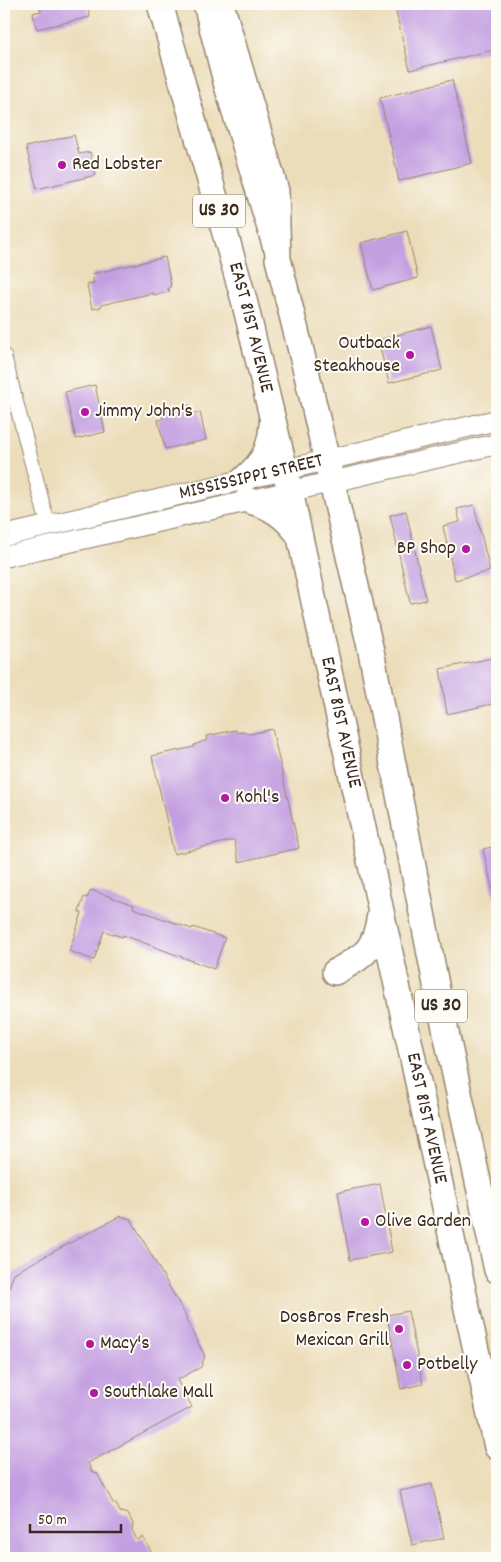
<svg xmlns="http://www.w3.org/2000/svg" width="501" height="1562" font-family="Dekko,sans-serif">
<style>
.building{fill:#c39ee1}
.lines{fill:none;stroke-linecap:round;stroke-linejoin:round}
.street-casing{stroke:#94846c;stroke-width:16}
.secondary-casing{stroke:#94846c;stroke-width:22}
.primary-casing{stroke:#94846c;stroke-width:24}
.highway-casing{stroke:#94846c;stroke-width:28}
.street{stroke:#fff;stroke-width:14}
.secondary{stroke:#fff;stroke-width:20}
.primary{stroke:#fff;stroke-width:21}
.highway{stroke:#fff;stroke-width:25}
.poi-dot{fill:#b5179e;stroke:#fdfcf7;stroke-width:2}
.labels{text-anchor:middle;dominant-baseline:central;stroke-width:4;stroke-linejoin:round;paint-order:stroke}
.shield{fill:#fdfcf7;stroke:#75695f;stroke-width:1}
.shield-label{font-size:19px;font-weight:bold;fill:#3b2a1e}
.poi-label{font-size:20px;fill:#3b2a1e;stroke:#fdfcf7;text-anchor:start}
.street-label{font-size:20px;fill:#3b2a1e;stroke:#fdfcf7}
</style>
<rect width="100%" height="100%" fill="#fdfcf7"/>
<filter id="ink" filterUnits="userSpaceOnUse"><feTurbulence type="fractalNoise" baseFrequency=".02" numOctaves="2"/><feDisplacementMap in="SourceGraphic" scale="10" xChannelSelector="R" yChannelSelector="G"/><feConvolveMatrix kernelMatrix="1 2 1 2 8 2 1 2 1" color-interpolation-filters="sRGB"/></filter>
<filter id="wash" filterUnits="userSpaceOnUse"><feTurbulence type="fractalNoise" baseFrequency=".0096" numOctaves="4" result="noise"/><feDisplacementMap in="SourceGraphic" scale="20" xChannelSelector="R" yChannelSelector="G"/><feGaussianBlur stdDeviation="1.12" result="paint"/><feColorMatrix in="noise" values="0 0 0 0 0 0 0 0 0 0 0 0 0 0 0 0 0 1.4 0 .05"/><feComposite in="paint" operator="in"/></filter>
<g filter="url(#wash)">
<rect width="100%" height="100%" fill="#ecddba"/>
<g id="blocks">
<path class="building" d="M40 4H86L90 17 37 29 33 13 41 11Z
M394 4H497V49L410 70Z
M452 80 472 163 399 181 380 98Z
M74 135 79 154 90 152 96 175 37 189 26 147Z
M407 231 418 278 373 290 361 243Z
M165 257 171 285H170V288H168L169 292 153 295V293L101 305V307L92 309 87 285 94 283 92 274Z
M431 326 442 370 389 383 378 340Z
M95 385 105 432 76 439 65 392Z
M190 405 191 414 200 412 206 440 165 449 158 420 163 419 162 412Z
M474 505 490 571 455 580 443 526 460 522 457 509Z
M406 511 426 600 410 603 390 515Z
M497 657V703L447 714 440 669Z
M272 729 299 848 239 862 234 840 174 854 152 756 194 747V745L207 740 206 736 236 730 237 733 242 732 251 734Z
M497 846V895L494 896 483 849Z
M91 890 134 905 133 908 192 929 193 927 225 938 214 969 123 935 122 937 104 931 94 960 69 951 82 913 79 912 84 897 87 898Z
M380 1184 392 1252 350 1260 338 1192Z
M120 1216 131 1219 186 1316V1320L205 1356 201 1367 177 1380 192 1407 88 1463 92 1472 97 1473 113 1503 116 1504 120 1512 128 1514 133 1524 132 1530 137 1540 143 1537 154 1557 152 1558H4V1296L7 1294 14 1273Z
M408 1311 423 1384 401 1389 387 1315Z
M432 1484 444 1538 412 1545 400 1491Z"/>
</g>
</g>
<g filter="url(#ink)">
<use href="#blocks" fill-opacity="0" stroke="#94846c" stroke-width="1"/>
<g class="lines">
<g class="street-casing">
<path id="street" d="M4 356 48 525"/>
</g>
<g class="secondary-casing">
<g id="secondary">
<path id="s1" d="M4 536 497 420"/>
<path d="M4 557 497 444"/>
</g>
</g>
<g class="primary-casing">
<path id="primary" d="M204 4 225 86 273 245"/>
</g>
<g class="highway-casing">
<g id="highway">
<path id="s2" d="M160 4 244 300 290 491 497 1447"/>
<path d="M221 4 276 191 278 259 307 375 371 651 439 1000 497 1270"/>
<path d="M244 479C263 462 270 451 272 425"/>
<path d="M247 500C272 507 284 515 299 535"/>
<path d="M335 972C366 954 374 952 380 915"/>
</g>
</g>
<use href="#street" class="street"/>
<use href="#secondary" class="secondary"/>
<use href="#primary" class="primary"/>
<use href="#highway" class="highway"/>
</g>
</g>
<g class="poi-dot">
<circle cx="62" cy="165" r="5"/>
<circle cx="410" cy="355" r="5"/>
<circle cx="85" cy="412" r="5"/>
<circle cx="466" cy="549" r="5"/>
<circle cx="225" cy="798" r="5"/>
<circle cx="365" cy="1222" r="5"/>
<circle cx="399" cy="1329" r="5"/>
<circle cx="90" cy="1344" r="5"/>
<circle cx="407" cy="1365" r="5"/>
<circle cx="94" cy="1393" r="5"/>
</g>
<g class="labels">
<g class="shield">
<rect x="193" y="194.5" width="52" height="33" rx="4"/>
<rect x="415" y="989.5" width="52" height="33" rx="4"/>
</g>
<g class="shield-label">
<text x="219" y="211">US 30</text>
<text x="441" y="1006">US 30</text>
</g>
<g class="poi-label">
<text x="72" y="165">Red Lobster</text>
<text x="400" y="344" text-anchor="end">Outback<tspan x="400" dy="23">Steakhouse</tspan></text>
<text x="95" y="412">Jimmy John's</text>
<text x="456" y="549" text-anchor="end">BP Shop</text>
<text x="235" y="798">Kohl's</text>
<text x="375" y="1222">Olive Garden</text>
<text x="389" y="1318" text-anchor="end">DosBros Fresh<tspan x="389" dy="23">Mexican Grill</tspan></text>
<text x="100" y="1344">Macy's</text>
<text x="417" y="1365">Potbelly</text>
<text x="104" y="1393">Southlake Mall</text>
</g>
<g class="street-label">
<text stroke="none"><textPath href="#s2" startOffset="336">EAST 81ST AVENUE</textPath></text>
<text stroke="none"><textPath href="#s1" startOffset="254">MISSISSIPPI STREET</textPath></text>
<text stroke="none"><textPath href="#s2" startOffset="741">EAST 81ST AVENUE</textPath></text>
<text stroke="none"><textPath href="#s2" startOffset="1146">EAST 81ST AVENUE</textPath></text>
</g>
</g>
<rect width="501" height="1562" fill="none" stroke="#fdfcf7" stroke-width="20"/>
<path d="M30 1524v8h91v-8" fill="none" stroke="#3b2a1e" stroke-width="2.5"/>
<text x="38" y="1524" font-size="15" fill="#3b2a1e" stroke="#fdfcf7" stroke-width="4" paint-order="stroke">50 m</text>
</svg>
